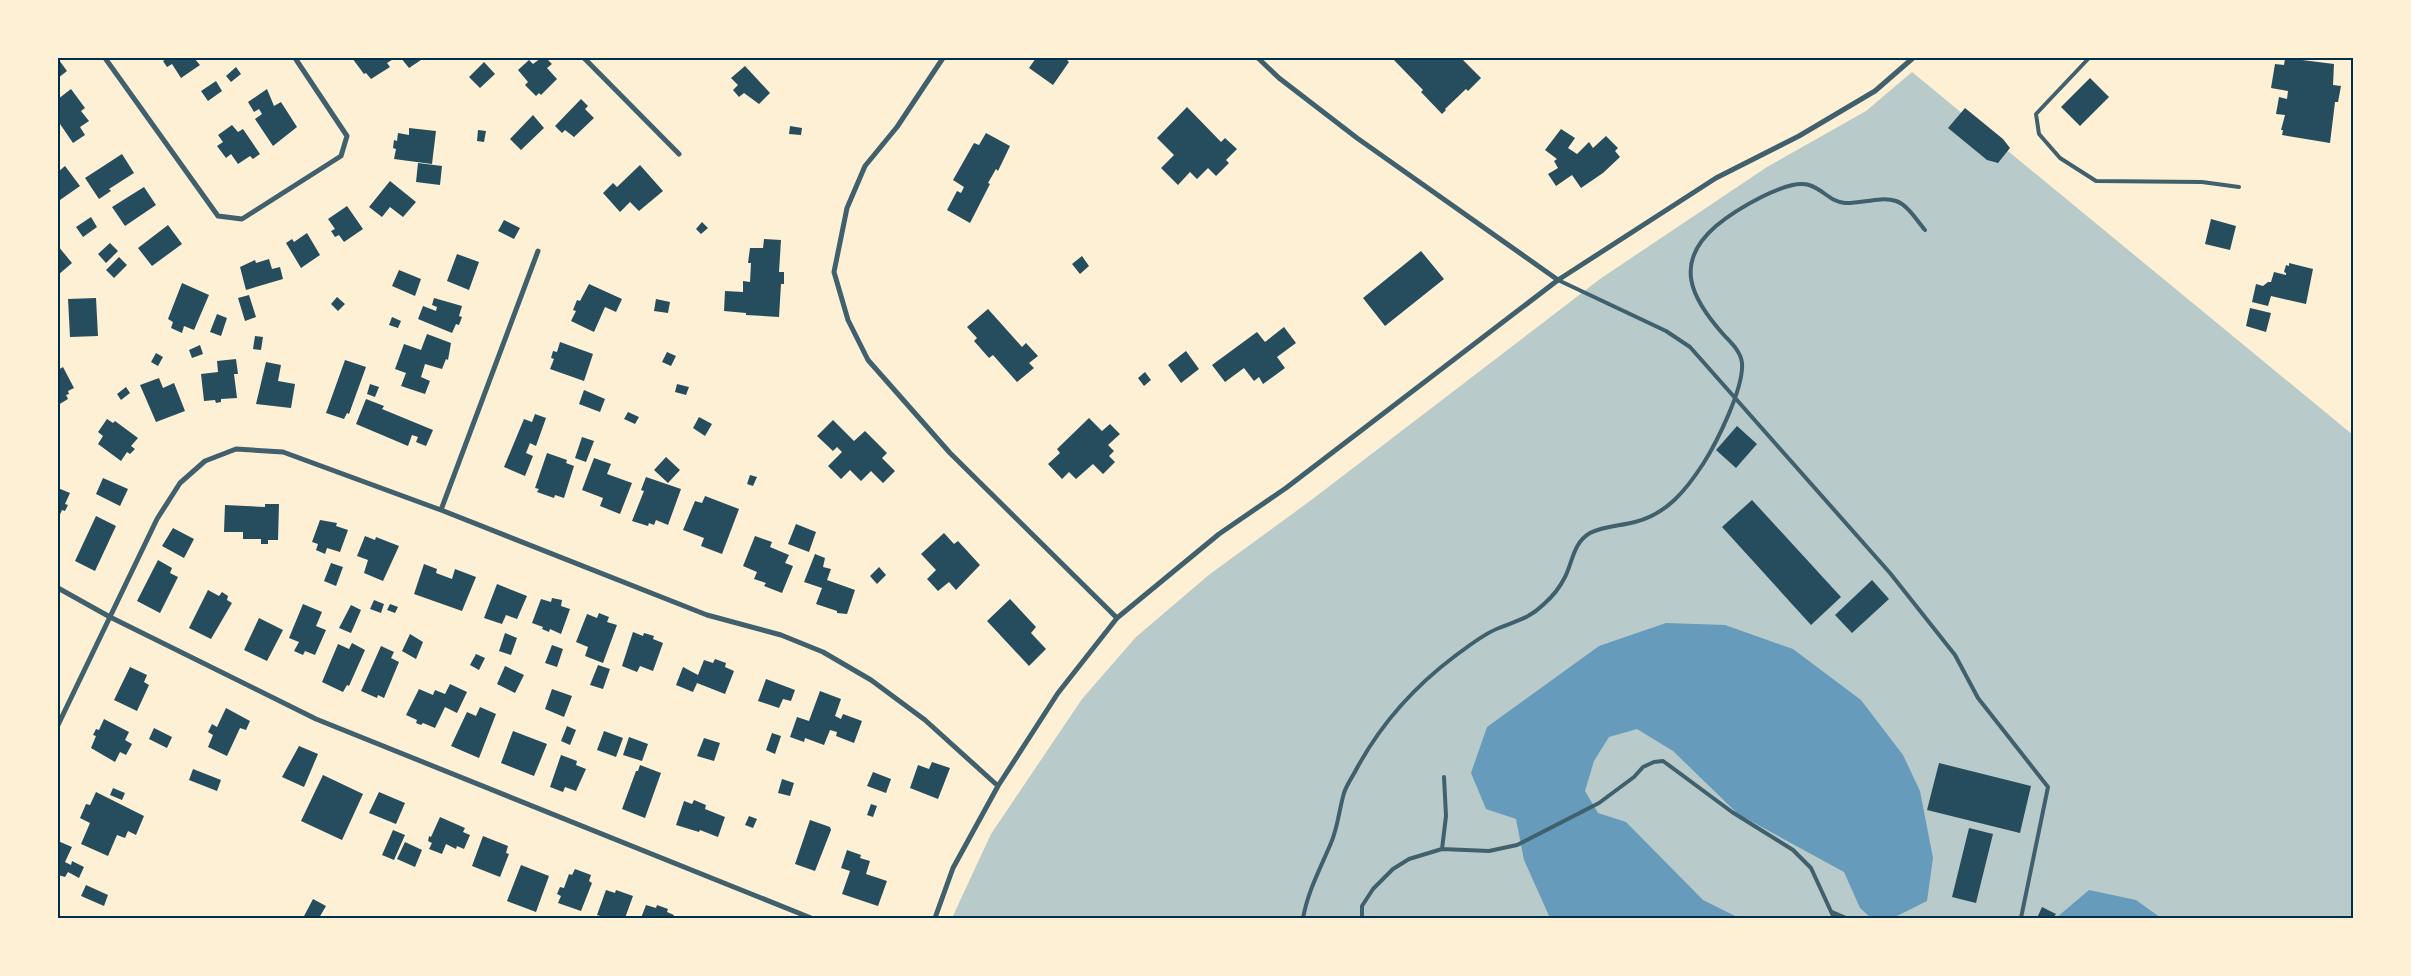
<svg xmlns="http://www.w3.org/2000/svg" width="2411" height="976" font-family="Mulish,sans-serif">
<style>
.green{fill:#b9caca}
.water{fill:#669bbc}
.building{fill:#264d5e}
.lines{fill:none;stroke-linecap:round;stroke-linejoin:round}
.service{stroke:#3f606c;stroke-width:4}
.minor{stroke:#3f606c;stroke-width:5}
.neatline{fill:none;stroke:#003049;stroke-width:2}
</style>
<rect width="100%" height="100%" fill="#fdf0d5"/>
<path class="green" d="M1912 72 2353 435V918H952L991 834 1082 699 1136 637 1210 574 1310 501 1600 279 1767 167 1866 111Z"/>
<path class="water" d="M1666 623 1725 625 1793 649 1861 700 1903 755 1920 791 1933 858 1927 901 1893 918H1871L1860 908 1844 872 1738 814 1673 751 1637 729 1609 737 1594 761 1585 791 1598 813 1626 822 1703 900 1739 918H1550L1524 860 1516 819 1486 809 1471 773 1487 727 1599 646Z
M2089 890 2136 900 2161 918H2056Z"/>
<path class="building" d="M168 58H194L200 65 181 78 172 64 167 67 163 61Z
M352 58H395L387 63 390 67 371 79 366 73 364 74Z
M401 58H424L409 68Z
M541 58H546L552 64 547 68 557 79 541 95 539 93 536 96 525 85 528 82 518 70 529 60 533 64Z
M1036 58H1068L1067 60 1069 62 1053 85 1029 68Z
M1392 58H1461L1481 78 1468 91 1466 89 1445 109 1446 110 1442 114 1421 92 1423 90Z
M2285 58 2334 64 2333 85 2341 86 2338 102H2335L2330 143 2282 135 2283 130H2281L2285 115 2276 114 2279 97 2287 99 2288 91 2271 88 2275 64 2284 65Z
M59 60 67 71 58 78V61Z
M484 62 495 74 480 88 469 77Z
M745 66 770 93 759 104 744 93 739 97 733 90 738 85 731 78Z
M236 67 241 74 231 82 226 76Z
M2090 78 2109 97 2080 126 2061 107Z
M216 81 222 91 208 101 201 91Z
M71 89 85 108 81 111 89 121 80 127 85 135 73 143 58 121V99Z
M267 89 274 106 281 102 297 127 273 146 255 119 262 114 259 109 254 112 248 102Z
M581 99 588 106 585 109 594 118 574 137 565 130 562 133 555 126Z
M1187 107 1221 142 1225 138 1237 149 1226 160 1229 163 1216 176 1208 168 1197 179 1190 172 1178 185 1161 168 1174 155 1157 138Z
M1965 108 2003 139 2010 148 1998 163 1987 160 1948 128Z
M533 115 544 128 521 150 510 139Z
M232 125 238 132 243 129 260 154 253 159 250 156 238 164 231 154 226 158 217 146 223 142 218 135Z
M790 126 802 128 801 135 789 134Z
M409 128 436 131 432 164 394 159 396 149 393 148 394 140 397 141 398 133 409 135Z
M1561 129 1575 138 1568 148 1577 154 1589 142 1593 148 1606 136 1618 148 1615 151 1620 157 1603 173 1581 188 1572 175 1556 186 1548 174 1558 168 1554 161 1557 159 1545 150Z
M478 130 486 131 484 142 477 141Z
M986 133 1010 146 998 171 996 169 988 183 990 184 970 223 947 210 957 191 961 193 964 187 953 180 974 143 979 145Z
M122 154 134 173 109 189 111 191 99 199 85 178Z
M418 163 442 166 440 185 416 182Z
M640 165 663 191 639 211 630 202 620 212 603 193 613 183 617 187Z
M65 166 80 186 60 200 58 197V172Z
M390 181 416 202 403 217 390 207 382 217 369 207Z
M144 187 156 205 125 226 112 207Z
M347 206 363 229 344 242 339 235 335 237 331 231 335 229 328 219Z
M91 217 97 227 83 237 76 227Z
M2211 219 2236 226 2230 250 2205 244Z
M504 220 520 228 514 239 498 231Z
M702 222 708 228 701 234 696 229Z
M168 225 182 244 152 266 138 248Z
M307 233 320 255 301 268 286 243 292 239 294 242Z
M764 239 781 240 779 272H784V284H781L779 317 746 315V313L724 311 725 291 743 292V281L750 282 751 263H748L750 248H763Z
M110 243 118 251 106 263 98 254Z
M58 246 72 263 58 275Z
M1421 251 1444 279 1385 326 1363 298Z
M457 254 479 262 469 290 447 281Z
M1082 256 1089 266 1080 274 1072 264Z
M119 257 127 265 114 278 106 270Z
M269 259 272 269 280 267 283 279 246 290 240 267 255 260 256 263Z
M2289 263 2313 269 2306 304 2271 296 2268 306 2252 302 2256 284 2263 286 2268 282H2271L2274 272 2286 275V273L2284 272 2286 265 2289 266Z
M399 270 421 279 415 296 392 286Z
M182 283 209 295 194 330 184 326 182 333 171 328 173 322 168 319Z
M589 284 622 299 616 312 605 307 594 332 571 321 576 311 573 310 577 300 580 301Z
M249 295 256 317 245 321 238 298Z
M337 297 345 304 338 311 331 304Z
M96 298 98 336 70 337 68 299Z
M434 298 462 306 459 316 462 317 459 325 456 324 452 333 418 319 423 306 436 311 437 307 432 305Z
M656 299 670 302 668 313 654 311Z
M2250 308 2271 313 2266 332 2246 326Z
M988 309 1022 347 1026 343 1038 356 1029 363 1034 368 1017 382 993 355 989 358 974 341 977 338 967 327Z
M217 314 227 318 221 336 210 332Z
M392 317 401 321 398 328 389 325Z
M1284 327 1296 343 1277 357 1285 368 1263 384 1259 377 1254 381 1244 368 1225 382 1212 365 1257 332 1265 342Z
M427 334 451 343 448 360 446 359 442 369 425 364 421 377 430 381 425 394 401 386 406 373 395 369 404 344 421 350Z
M255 336 263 337 261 350 253 349Z
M560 342 593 354 584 381 550 369 554 359 551 358 553 351 557 352Z
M200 345 203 354 192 358 189 350Z
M1186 351 1199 369 1181 383 1168 365Z
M667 352 676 356 671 366 662 362Z
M156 353 163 357 158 366 151 362Z
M236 359 238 374H234L237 398 221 399V402L216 403 215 400 204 401 201 374 218 372 217 361Z
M345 360 366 367 349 414 347 413 344 419 326 413Z
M266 362 281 365 278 381 295 384 291 408 256 404Z
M63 367 74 388 68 391 69 394 66 395 68 399 58 405V370Z
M1145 372 1151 380 1144 386 1138 378Z
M159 378 163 388 174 383 185 411 156 422 140 385Z
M370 384 379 387 375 397 367 394Z
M677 384 689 387 686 395 675 392Z
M126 387 130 393 121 400 117 394Z
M584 390 605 399 600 412 579 404Z
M366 399 384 406 382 409 433 430 426 446 416 442 418 437 412 435 408 446 356 424Z
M628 412 639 417 635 424 624 419Z
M535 414 546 418 536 446 530 443 526 453 533 456 525 476 504 467 524 419 532 422Z
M699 417 712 424 705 436 693 428Z
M1089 418 1102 431 1110 424 1120 434 1108 445 1114 451 1109 456 1115 462 1103 474 1093 464 1076 479 1069 472 1062 479 1048 464 1060 453 1057 449Z
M107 419 113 423 115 421 138 438 131 446 135 449 130 454 127 452 121 461 98 444 103 436 98 432Z
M833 420 854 441 865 431 887 453 882 458 895 471 883 483 871 471 861 481 850 470 841 479 828 466 842 452 837 447 833 451 817 436Z
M1737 426 1757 444 1736 468 1716 450Z
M582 437 594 441 586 462 575 458Z
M547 453 567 460 566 463 574 466 564 498 555 495 554 498 537 492 539 489 535 488Z
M666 457 680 470 668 483 654 470Z
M594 458 611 464 607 474 632 483 620 514 600 506 603 498 582 490Z
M750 475 757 477 753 486 747 484Z
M646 477 681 489 668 525 656 520 654 525 649 523 648 526 632 521 644 491 641 490Z
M103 478 128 489 120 506 96 494Z
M58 488 70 493 65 504 68 505 65 511 62 510 58 519Z
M705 496 739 509 722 554 701 546 704 538 683 530 695 501 702 503Z
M1752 500 1841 597 1811 625 1722 527Z
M265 504H279L278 540H268V544H261V539H243V532H224L225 505 265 507Z
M96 516 116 526 95 571 75 561Z
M320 520 337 523 336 526 348 530 340 552 327 548 325 554 316 550 318 544 312 542Z
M796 524 816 532 809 552 788 544Z
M173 528 194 539 184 558 162 546Z
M944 533 954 544 958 541 980 565 956 590 949 582 938 591 927 579 936 570 921 554Z
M365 536 375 540 376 537 399 546 383 581 364 573 368 560 357 556Z
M755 536 772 542 770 547 789 555 785 563 793 566 782 593 764 586 766 583 754 579 757 572 743 566Z
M815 554 825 558 823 567 831 569 827 580 855 590 847 614 837 613V611L816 604 822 588 804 582Z
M158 560 172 568 170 573 178 577 160 613 137 601Z
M331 563 343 567 336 586 324 581Z
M424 564 437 569 436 573 452 579 455 569 476 577 462 611 414 594Z
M879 567 886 575 877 584 870 576Z
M1872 580 1889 599 1852 633 1835 615Z
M497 584 527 596 517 619 506 615 502 624 484 618Z
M208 590 219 596 222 592 228 596 227 600 232 603 211 639 189 628Z
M552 598 562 600 561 606 570 609 561 634 550 629 549 632 542 629 543 627 532 623 541 599 551 602Z
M1010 599 1036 627 1031 633 1046 649 1029 666 987 621Z
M374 600 384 604 381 613 370 609Z
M303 604 322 612 316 626 326 630 315 655 305 651 303 655 294 651 299 642 289 638Z
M390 604 398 607 395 613 387 610Z
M351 605 361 610 351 633 339 628Z
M599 613 609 617 607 622 617 625 603 663 585 656 588 647 576 642 587 614 597 618Z
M259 618 283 630 267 661 244 650Z
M633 632 643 636 644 633 654 636 653 639 663 643 653 671 640 666 637 672 622 666Z
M505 633 517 638 511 655 499 651Z
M410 634 423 642 416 659 402 651Z
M352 643 365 650 349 686 347 685 343 692 322 682 338 644 349 649Z
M552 645 563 649 557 667 545 663Z
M381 646 394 652 391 658 399 662 384 698 378 695 377 698 361 691Z
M476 654 485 658 479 670 470 665Z
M715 659 726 663 725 667 734 671 725 694 697 683 693 692 676 685 683 667 698 675 704 660 713 663Z
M598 665 610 669 603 689 590 685Z
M505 666 524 675 515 693 497 684Z
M130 667 147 675 144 682 149 685 137 711 114 700Z
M766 679 795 690 791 701 783 699 779 708 758 701Z
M450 684 467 692 457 713 445 707 435 728 423 723 421 725 416 723 417 720 406 715 419 689 433 695 435 690 445 694Z
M552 689 572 696 564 717 545 709Z
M820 691 841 699 835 716 841 719 843 714 862 721 854 743 836 736 837 732 830 730 824 745 805 738 804 742 790 737 797 717 809 721Z
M480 707 496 714 479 758 451 746 467 712 476 716Z
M226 708 250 721 246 730 240 728 227 756 208 747 213 735 208 732 212 724 217 727Z
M104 719 129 732 125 740 132 744 126 755 120 752 115 762 91 748 96 736 93 735 96 729 99 730Z
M567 726 576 730 570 745 561 741Z
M154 728 172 737 167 748 149 739Z
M513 731 547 744 534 776 501 763Z
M604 731 623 738 616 757 597 750Z
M772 733 781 736 775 754 766 750Z
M629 737 648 744 642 761 623 755Z
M704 738 720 743 714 761 697 756Z
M299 746 318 754 304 787 282 777Z
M561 755 577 761 576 765 586 769 576 791 565 787 563 792 550 787Z
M932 762 950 768 938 799 910 788 918 765 929 769Z
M1939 763 2031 786 2020 833 1927 810Z
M640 765 661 773 645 818 622 809 636 771H638Z
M193 769 221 780 217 791 189 780Z
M873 772 891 779 886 793 867 786Z
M323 775 363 794 342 840 301 821Z
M782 779 794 783 790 796 778 793Z
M113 788 125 793 122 800 110 795Z
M96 792 144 816 136 835 128 831 125 838 117 835 108 856 81 844 90 823 80 818 86 804 90 805Z
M379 792 405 803 396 824 369 813Z
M694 800 706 805 705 809 725 817 718 837 700 830 699 832 676 825 684 801 692 804Z
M871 804 877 806 873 817 867 815Z
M749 816 757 819 753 828 745 825Z
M440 817 465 828 463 832 470 835 464 849 457 846 456 849 446 844 442 854 429 849 432 843 428 841 429 836 431 837Z
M810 820 830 827 831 830 815 871 795 864Z
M1969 828 1993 834 1976 903 1952 897Z
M393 830 405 835 394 860 382 855Z
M483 836 508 846 506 853 509 854 500 877 472 866Z
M58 841 72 847 65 862 71 865 72 861 84 867 79 878 68 872 65 877 58 875Z
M405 842 422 850 415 867 397 859Z
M847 850 861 855 860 858 870 861 866 874 887 881 878 906 842 894 850 871 841 868Z
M521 865 549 876 536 912 507 901Z
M575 869 591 875 589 881 592 883 581 911 558 903 561 896 557 894 560 887 564 888 569 874 572 875Z
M86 885 108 895 104 906 81 896Z
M606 890 615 893 616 890 633 896 625 918H607L597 915Z
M313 899 326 906 319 918H303Z
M646 905 656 908 657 905 668 909 667 912 674 915 672 918H641Z
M2042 907 2056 914 2053 918H2037Z"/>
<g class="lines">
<path class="service" d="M2089 58 2036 114 2039 134 2060 158 2096 181 2202 182 2239 187
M1558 280 1666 331 1690 347 1890 573 1955 655 1978 698 2048 787 2021 918
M1442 849 1489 851 1517 845 1599 803 1634 777 1643 767 1654 762 1663 761 1732 812 1793 850 1811 868 1834 918
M1832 912 1846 918
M1303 918C1308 891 1320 869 1331 843 1338 827 1339 810 1344 793 1347 784 1353 776 1357 768 1381 724 1415 686 1455 656 1469 646 1483 634 1499 628 1516 621 1530 618 1544 604 1552 597 1560 587 1565 577 1573 561 1573 543 1590 533 1604 526 1620 526 1635 522 1667 514 1686 490 1703 464 1717 442 1744 388 1742 363 1741 351 1730 342 1723 334 1691 298 1673 263 1716 226 1734 211 1787 178 1809 185 1823 189 1830 202 1845 203 1860 204 1881 196 1896 201 1908 205 1917 221 1925 230
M1362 918V906L1373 889 1393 869 1409 859 1442 849 1446 816 1444 777"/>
<path class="minor" d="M105 58 218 216 242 219 341 156 347 136 295 58
M584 58 679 154
M943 58 897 127 865 166 847 208 834 272 848 320 868 360 950 453 1117 618
M1258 58 1279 78 1357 138 1558 280
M441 510 538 251
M58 588 110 617 316 719 811 918
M58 725 157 519 180 483 205 461 236 449 283 452 441 510 707 615 781 635 823 652 871 680 925 720 998 786
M935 918 953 868 998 786 1058 693 1117 618 1219 534 1286 488 1558 280 1716 178 1799 136 1875 91 1913 58"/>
</g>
<rect width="2411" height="976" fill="none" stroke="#fdf0d5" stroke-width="118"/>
<rect x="59" y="59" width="2293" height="858" class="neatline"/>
</svg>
